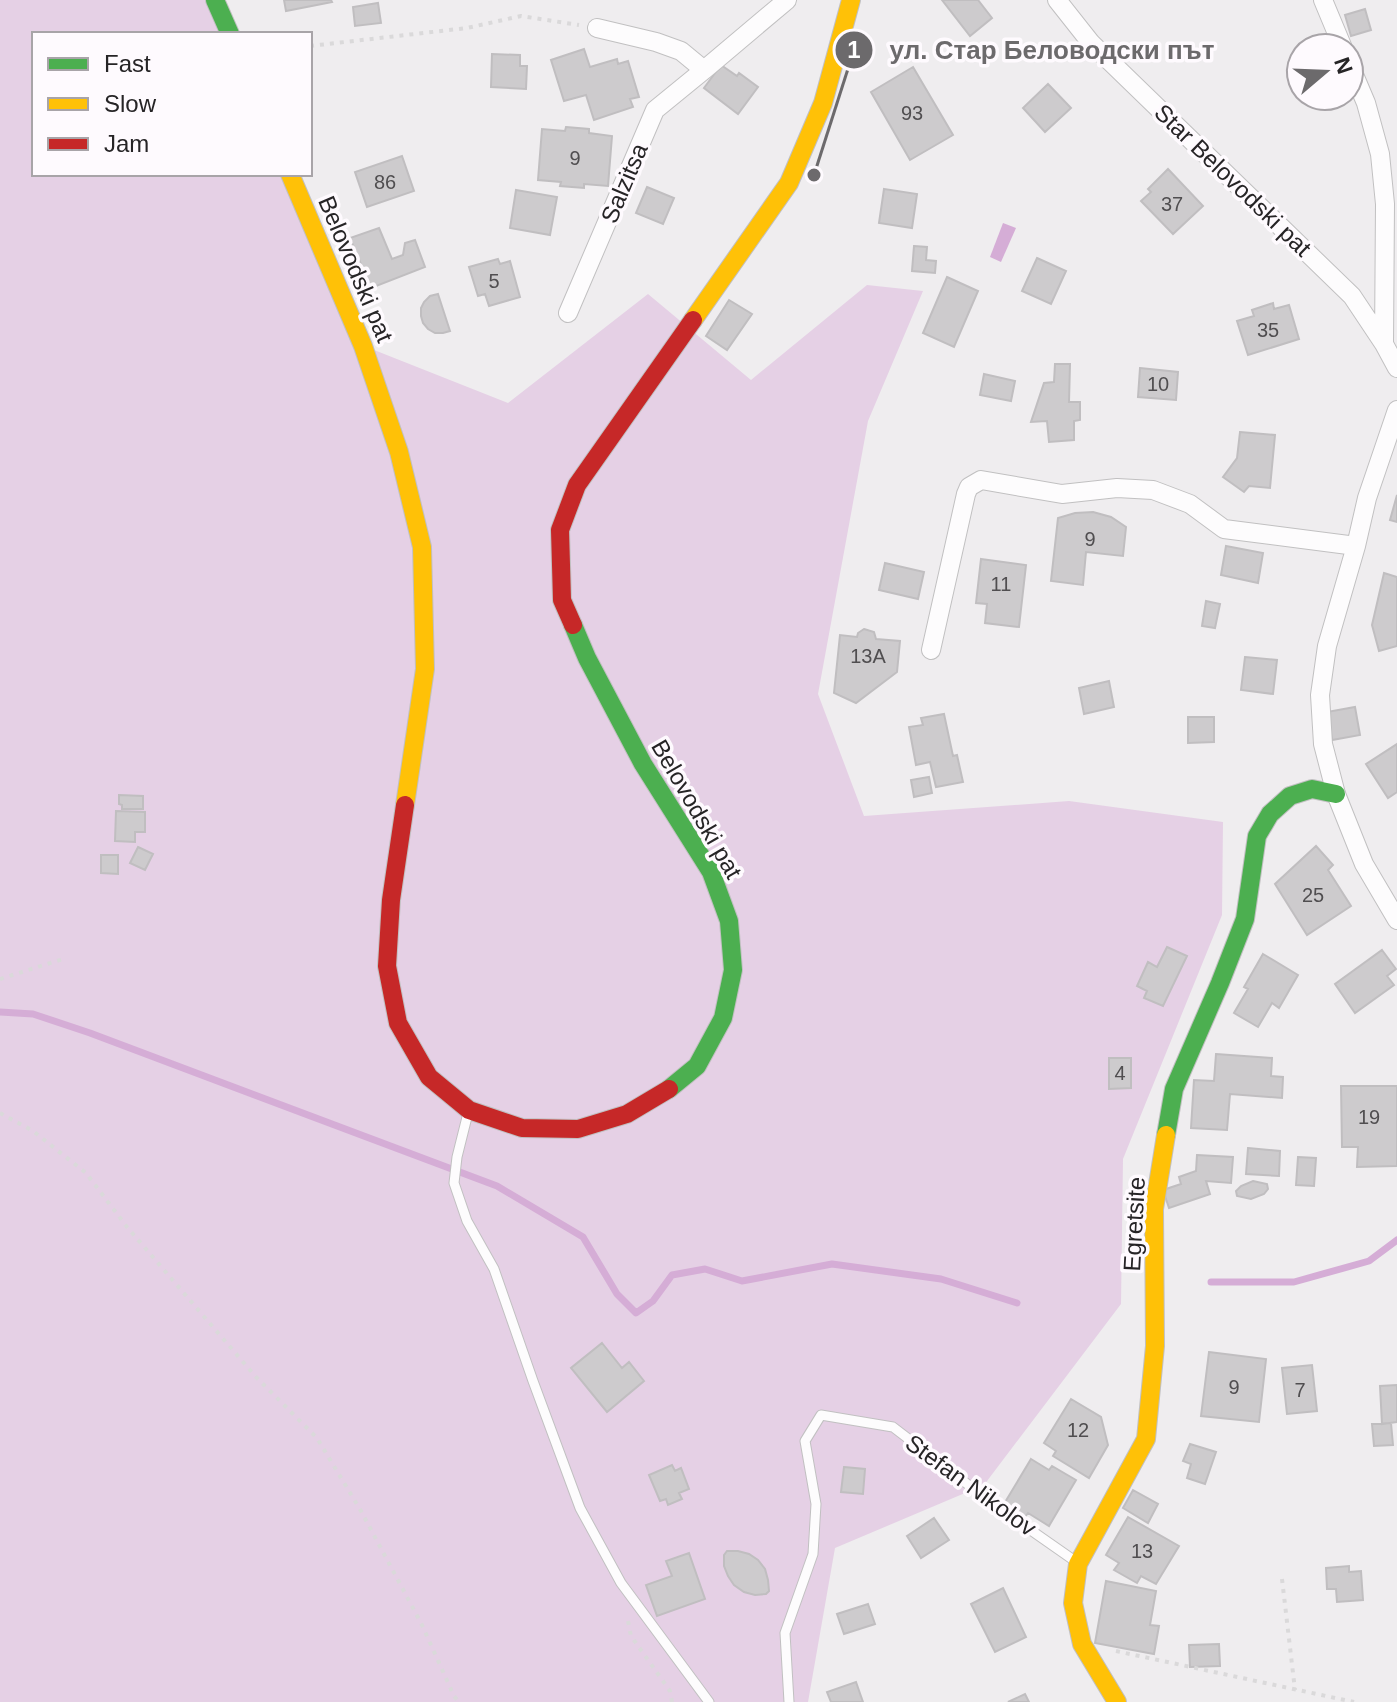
<svg xmlns="http://www.w3.org/2000/svg" width="1397" height="1702" font-family="Arial,sans-serif">
<style>
.green{fill:#e5d0e5}
.water{fill:#d5add6}
.lines{fill:none;stroke-linecap:round;stroke-linejoin:round}
.stream{stroke:#d5add6;stroke-width:7}
.building{fill:#cdcbcd;stroke:#c0bec0;stroke-width:2}
.lane-casing{stroke:#c1c0c1;stroke-width:11}
.street-casing{stroke:#c1c0c1;stroke-width:20}
.fast-casing{stroke:#c1c0c1;stroke-width:20}
.slow-casing{stroke:#c1c0c1;stroke-width:20}
.jam-casing{stroke:#c1c0c1;stroke-width:20}
.path{stroke:#dad9da;stroke-width:4;stroke-dasharray:4 6;stroke-linecap:butt}
.lane{stroke:#fdfcfd;stroke-width:9}
.street{stroke:#fdfcfd;stroke-width:18}
.fast{stroke:#4caf50;stroke-width:18}
.slow{stroke:#ffc107;stroke-width:18}
.jam{stroke:#c62828;stroke-width:18}
.labels{text-anchor:middle;dominant-baseline:central;stroke-width:7;stroke-linejoin:round;paint-order:stroke}
.number-label{font-size:20px;fill:#504e50}
.street-label{font-size:24px;fill:#262426;stroke:#fefafe}
.leader{fill:none;stroke:#6c6a6c;stroke-width:3}
.callout-dot{fill:#6c6a6c;stroke:#fefafe;stroke-width:3}
.mark-label{font-size:24px;text-anchor:middle;font-weight:bold;fill:#fff}
.callout-label{font-size:26px;text-anchor:middle;font-weight:bold;fill:#6c6a6c;stroke:#fefafe;stroke-width:7;stroke-linejoin:round;paint-order:stroke}
</style>
<rect width="100%" height="100%" fill="#efedef"/>
<path class="green" d="M0 0H215L230 34H34V174H290L364 346 508 403 648 294 751 380 867 285 923 291 868 421 818 694 864 816 1069 801 1223 822 1222 915 1123 1159 1121 1304 984 1485 835 1548 808 1702H0Z"/>
<path class="water" d="M1003 223 1016 228 1001 262 990 257Z"/>
<g class="lines">
<path class="stream" d="M0 1012 33 1014 90 1033 497 1186 583 1237 617 1294 636 1313 653 1301 672 1275 705 1269 742 1281 832 1264 941 1279 1017 1303
M1211 1282H1294L1369 1261 1397 1240"/>
</g>
<path class="building" d="M284 0H331L332 2 286 11Z
M942 0H978L992 18 970 36Z
M378 3 381 23 355 26 353 7Z
M1365 9 1371 30 1351 36 1345 15Z
M584 49 590 67 617 59 618 64 628 61 639 97 630 99 633 107 594 120 586 95 564 101 551 60Z
M492 54 520 55V66H527L526 89 491 87Z
M721 65 737 76 739 73 758 87 738 114 704 88Z
M913 67 953 135 910 160 871 92Z
M1048 84 1071 108 1045 132 1023 108Z
M566 127 589 129V133L612 136 608 186 584 184V188L560 186 561 182 538 180 542 129 565 131Z
M402 156 414 191 367 207 355 172Z
M1168 169 1203 206 1173 234 1141 201 1151 192 1148 189Z
M647 187 674 198 663 224 636 213Z
M884 189 917 194 912 228 879 223Z
M516 190 557 197 550 235 510 228Z
M379 228 392 259 403 255 405 243 415 240 425 267 371 288 350 238Z
M914 246 927 247 926 260 936 261 935 273 912 271Z
M1037 258 1066 271 1051 304 1022 291Z
M498 259 500 264 510 261 520 297 489 306 485 294 478 296 469 267Z
M947 277 978 291 954 347 923 333Z
M438 294 450 331 443 333H435L428 329 423 323 421 316V308L424 302 430 296Z
M729 300 752 314 727 350 706 336Z
M1273 303 1274 309 1289 305 1299 339 1248 355 1237 321 1254 316 1252 310Z
M1055 364H1070L1069 402H1080V420L1074 421V440L1049 442 1047 421 1031 422 1044 383 1054 382Z
M1140 368 1178 372 1176 400 1138 397Z
M984 374 1015 381 1011 401 980 395Z
M1240 432 1275 435 1270 488 1249 486 1244 492 1223 477 1237 458Z
M1397 495V522L1390 520Z
M1093 512 1111 517 1126 527 1123 556 1086 552 1083 585 1051 581 1058 518 1075 513Z
M1226 546 1263 553 1258 583 1221 575Z
M981 559 1026 565 1019 627 985 623 987 604 976 603Z
M885 563 924 572 918 599 879 590Z
M1384 573 1397 577V646L1379 651 1372 625Z
M1206 601 1220 604 1215 628 1202 626Z
M864 629 874 632 876 639 900 641 897 672 856 703 834 693 840 635 857 637 858 633Z
M1245 657 1277 660 1273 694 1241 690Z
M1109 681 1114 707 1084 714 1079 688Z
M1355 707 1360 735 1332 740 1327 712Z
M944 714 953 756 957 755 963 782 936 787 930 762 916 765 909 727 923 725 921 718Z
M1188 717H1214V742L1188 743Z
M1397 744V792L1388 798 1366 764Z
M929 777 932 793 914 797 911 780Z
M119 795 143 796V809H122V805L119 804Z
M116 811 145 812V832H135V842L115 841Z
M1316 846 1333 865 1328 870 1351 906 1307 935 1275 884Z
M138 847 153 854 145 870 130 863Z
M101 855H118V874L101 873Z
M1167 947 1187 956 1163 1006 1144 998 1147 991 1137 986 1148 962 1157 967Z
M1382 950 1396 969 1387 976 1394 985 1355 1013 1335 984Z
M1263 954 1298 975 1279 1008 1272 1003 1258 1027 1234 1013 1248 989 1244 987Z
M1216 1054 1272 1058 1271 1076 1283 1077 1282 1098 1230 1094 1227 1130 1191 1128 1194 1080 1214 1081Z
M1109 1058H1131V1088L1109 1089Z
M1341 1086H1397V1166L1357 1167 1358 1147H1342Z
M1248 1148 1280 1151 1279 1176 1246 1174Z
M1197 1155 1233 1157 1231 1183 1206 1181 1210 1194 1169 1208 1163 1190 1181 1184 1179 1177 1196 1171Z
M1298 1157 1316 1158 1314 1186 1296 1185Z
M1253 1181 1267 1184 1268 1189 1264 1194 1251 1199 1237 1196 1236 1191 1241 1186Z
M602 1343 622 1368 629 1362 644 1381 607 1412 571 1368Z
M1209 1352 1266 1359 1259 1422 1201 1416Z
M1312 1365 1317 1411 1287 1414 1282 1368Z
M1397 1385V1422L1382 1424 1380 1386Z
M1071 1399 1101 1417 1108 1445 1089 1478 1053 1456 1056 1451 1044 1443Z
M1391 1423 1393 1445 1374 1446 1372 1424Z
M1190 1444 1216 1452 1205 1484 1187 1478 1191 1464 1183 1461Z
M1031 1459 1049 1470 1052 1466 1076 1480 1049 1526 1028 1513 1025 1517 1004 1504Z
M672 1465 675 1471 681 1468 689 1489 679 1493 682 1499 668 1505 666 1499 660 1501 649 1475Z
M844 1467 865 1469 863 1494 841 1492Z
M1133 1490 1158 1504 1148 1523 1123 1508Z
M1128 1517 1179 1546 1156 1584 1141 1576 1137 1583 1114 1570 1119 1563 1106 1555Z
M934 1518 949 1540 921 1558 907 1536Z
M727 1551H738L749 1554 758 1560 765 1569 768 1580 769 1591 766 1594 755 1595 744 1592 734 1585 728 1576 724 1566V1555Z
M689 1553 705 1599 657 1616 646 1585 672 1576 666 1561Z
M1349 1566V1572L1361 1571 1363 1600 1337 1602 1336 1589H1327L1326 1568Z
M1106 1581 1156 1591 1150 1625 1159 1626 1154 1654 1095 1643Z
M1003 1588 1026 1637 995 1652 971 1604Z
M868 1604 875 1624 844 1634 837 1614Z
M1219 1644 1220 1666 1190 1667 1189 1645Z
M856 1682 863 1702H831L827 1692Z
M1025 1694 1029 1702H1008Z"/>
<g class="lines">
<g class="lane-casing">
<path id="lane" d="M468 1113 457 1157 454 1183 467 1221 494 1269 533 1381 580 1508 621 1583 709 1702
M789 1702 785 1633 813 1554 816 1504 805 1441 821 1415 893 1427 992 1503 1075 1561"/>
</g>
<g class="street-casing">
<path id="street" d="M1057 0 1091 43 1352 296 1384 344 1397 368
M1323 0 1343 48
M597 28 656 42 681 51 704 70 787 0
M1349 63 1366 103 1380 154 1385 204 1384 344
M568 313 655 110 704 70
M1397 410 1367 498 1356 546 1327 646 1320 695 1323 744 1336 794 1364 864 1397 920
M931 650 966 494 969 487 981 480 1062 494 1117 488 1153 490 1190 504 1224 529 1356 546"/>
</g>
<g class="fast-casing">
<path id="fast" d="M215 0 230 34
M573 625 587 658 643 764 711 872 729 921 733 970 723 1018 697 1066 669 1089
M1166 1135 1174 1089 1220 983 1245 919 1257 836 1270 814 1290 796 1312 789 1336 794"/>
</g>
<g class="slow-casing">
<path id="slow" d="M290 174 363 346 399 452 422 547 425 669 405 805
M693 320 789 183 823 103 851 0
M1117 1702 1082 1644 1073 1603 1078 1564 1146 1439 1155 1346 1154 1209 1166 1135"/>
</g>
<g class="jam-casing">
<path id="jam" d="M573 625 562 600 560 530 577 485 693 320
M405 805 391 900 387 966 398 1023 429 1077 469 1110 522 1128 578 1129 627 1114 669 1089"/>
</g>
<path class="path" d="M310 46 467 28 521 16 579 25
M0 979 66 958
M0 1113 33 1131 86 1173 127 1227 256 1377 317 1438 361 1511 422 1625 454 1696 459 1702
M1282 1579 1295 1690
M628 1621 631 1636 670 1691 672 1702
M1116 1651 1354 1702"/>
<use href="#lane" class="lane"/>
<use href="#street" class="street"/>
<use href="#fast" class="fast"/>
<use href="#slow" class="slow"/>
<use href="#jam" class="jam"/>
</g>
<g class="labels">
<g class="number-label">
<text x="912" y="113">93</text>
<text x="575" y="158">9</text>
<text x="385" y="182">86</text>
<text x="1172" y="204">37</text>
<text x="494" y="281">5</text>
<text x="1268" y="330">35</text>
<text x="1158" y="384">10</text>
<text x="1090" y="539">9</text>
<text x="1001" y="584">11</text>
<text x="868" y="656">13А</text>
<text x="1313" y="895">25</text>
<text x="1120" y="1073">4</text>
<text x="1369" y="1117">19</text>
<text x="1234" y="1387">9</text>
<text x="1300" y="1390">7</text>
<text x="1078" y="1430">12</text>
<text x="1142" y="1551">13</text>
</g>
<g class="street-label">
<text transform="translate(1233 180) rotate(44)">Star Belovodski pat</text>
<text transform="translate(624 183) rotate(-67)">Salzitsa</text>
<text transform="translate(356 269) rotate(67)">Belovodski pat</text>
<text transform="translate(697 809) rotate(60)">Belovodski pat</text>
<text transform="translate(1134 1224) rotate(-87)">Egretsite</text>
<text transform="translate(971 1485) rotate(36)">Stefan Nikolov</text>
</g>
</g>
<path class="leader" d="M814 175L854 50"/>
<g class="callout-dot">
<circle cx="814" cy="175" r="8"/>
<circle cx="854" cy="50" r="20"/>
</g>
<g class="mark-label">
<text x="854" y="58">1</text>
</g>
<g class="callout-label">
<text x="1052" y="59">ул. Стар Беловодски път</text>
</g>
<rect x="32" y="32" width="280" height="144" fill="#fefafe" stroke="#a8a4a8" stroke-width="2"/>
<rect x="48" y="58" width="40" height="12" fill="#4caf50" stroke="#a8a4a8" stroke-width="2"/>
<text x="104" y="72" font-size="24" fill="#262426">Fast</text>
<rect x="48" y="98" width="40" height="12" fill="#ffc107" stroke="#a8a4a8" stroke-width="2"/>
<text x="104" y="112" font-size="24" fill="#262426">Slow</text>
<rect x="48" y="138" width="40" height="12" fill="#c62828" stroke="#a8a4a8" stroke-width="2"/>
<text x="104" y="152" font-size="24" fill="#262426">Jam</text>
<g transform="translate(1325 72) rotate(71)"><circle r="38" fill="#fefafe" stroke="#a8a4a8" stroke-width="2"/>
<path d="M0-6L14 30L0 20L-14 30Z" fill="#6c6a6c"/>
<text y="-12" font-size="22" font-weight="bold" text-anchor="middle" fill="#262426">N</text>
</g>
</svg>
